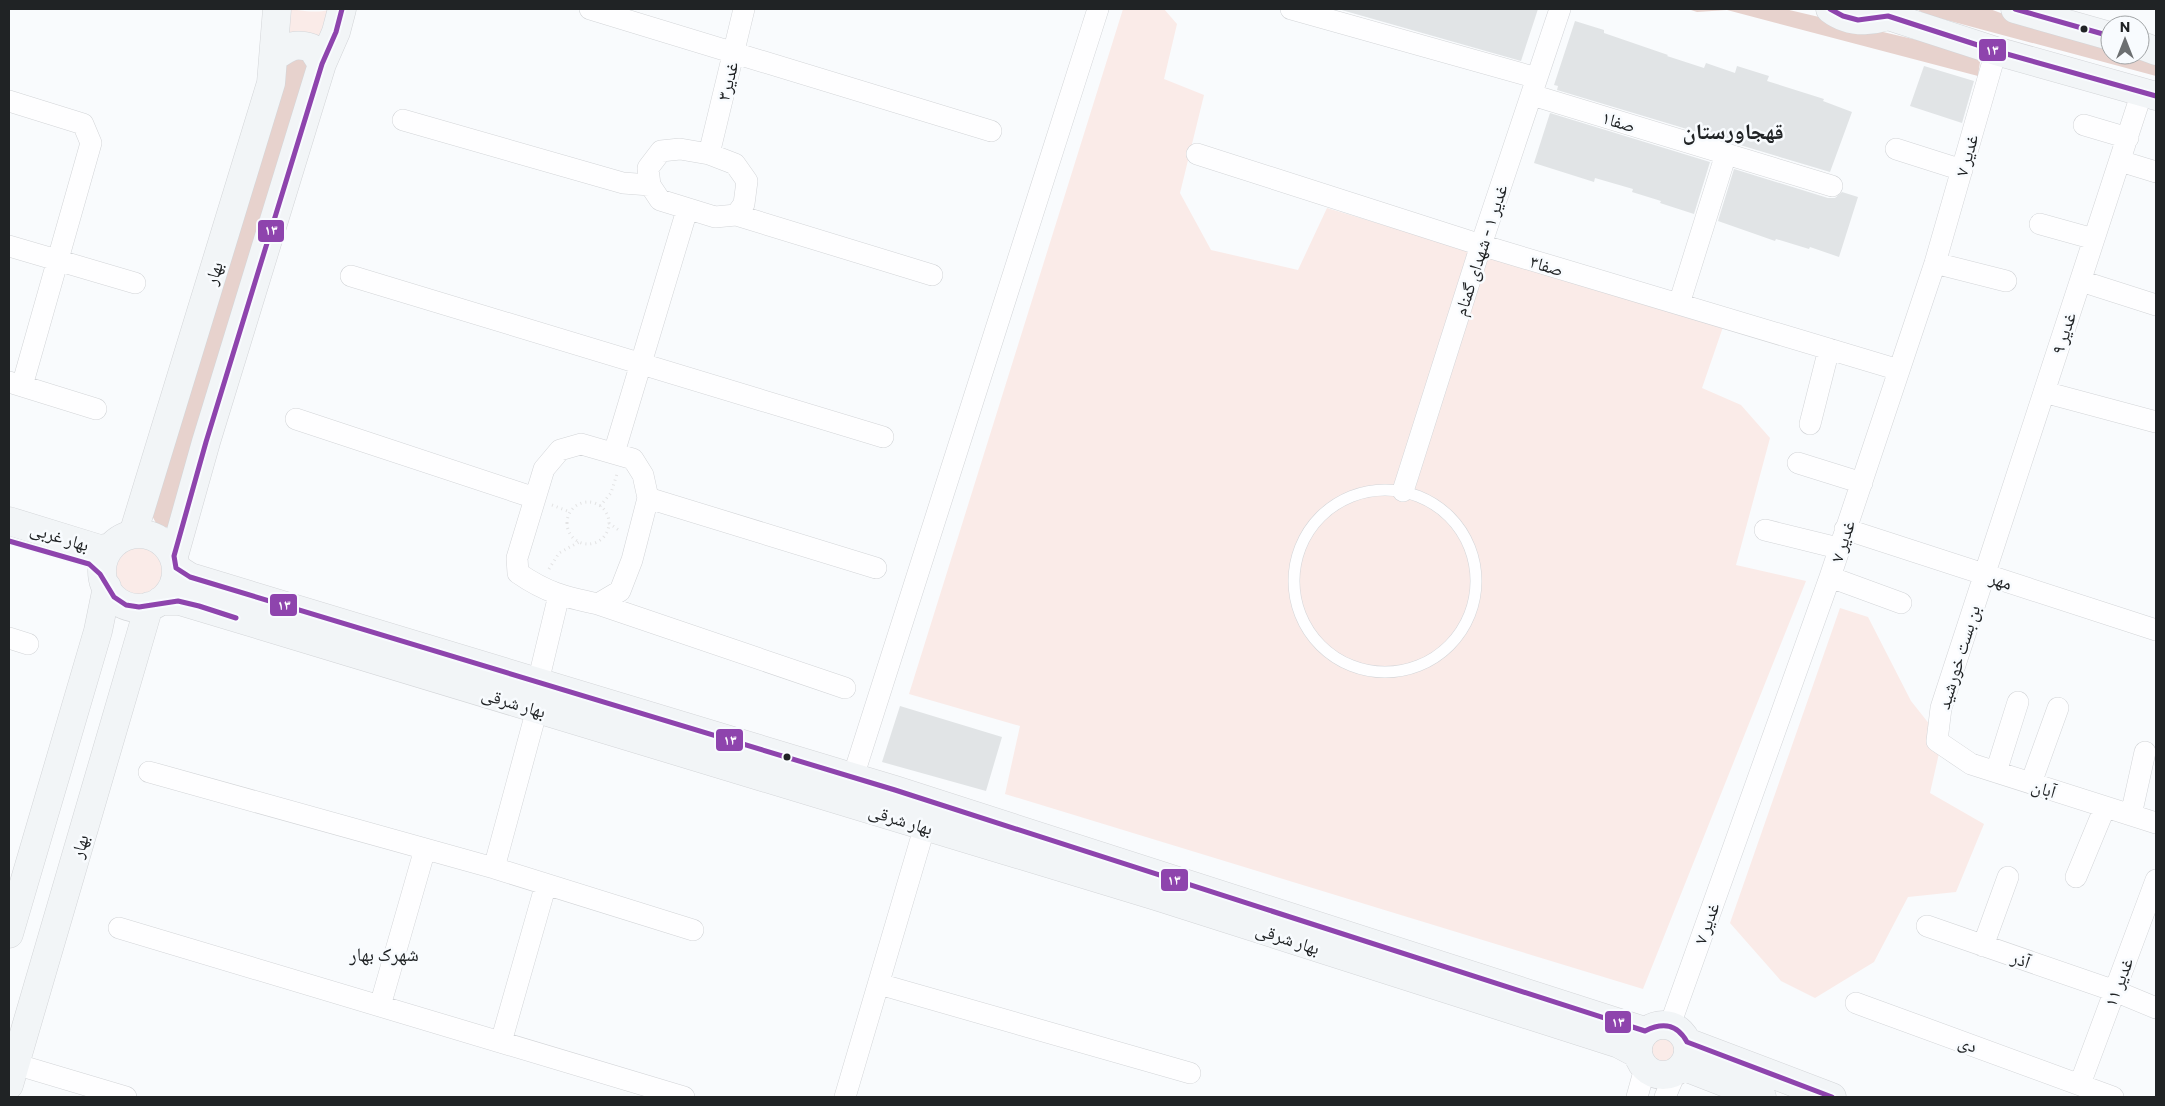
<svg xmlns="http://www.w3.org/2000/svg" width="2165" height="1106" font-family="Commissioner,'Noto Naskh Arabic',sans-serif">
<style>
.green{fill:#faebe8}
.forest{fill:#e7d2cd}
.building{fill:#e1e4e6}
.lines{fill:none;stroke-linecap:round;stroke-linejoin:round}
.lane-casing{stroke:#d3d5d8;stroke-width:12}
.street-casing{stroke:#d3d5d8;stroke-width:22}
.secondary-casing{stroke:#d3d5d8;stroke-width:29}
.path{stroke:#e3e3e4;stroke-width:3;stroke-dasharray:1 4;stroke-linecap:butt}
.lane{stroke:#fefeff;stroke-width:11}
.street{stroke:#fefeff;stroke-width:21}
.secondary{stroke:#f2f5f7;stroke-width:28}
.bus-1-casing{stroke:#f8fbfe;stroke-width:9}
.bus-1{stroke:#8e44ad;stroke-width:5}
.bus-dot{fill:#202325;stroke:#f8fbfe;stroke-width:2}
.labels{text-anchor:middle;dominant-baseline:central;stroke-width:5;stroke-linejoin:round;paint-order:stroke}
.street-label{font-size:18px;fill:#202325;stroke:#f8fbfe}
.neighbourhood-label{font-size:19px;fill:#202325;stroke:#f8fbfe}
.district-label{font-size:22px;font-weight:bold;fill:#202325;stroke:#f8fbfe}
.line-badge{stroke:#f8fbfe;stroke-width:2}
.badge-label{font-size:14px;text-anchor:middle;font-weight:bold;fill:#fff}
</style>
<rect width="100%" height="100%" fill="#f9fbfd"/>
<path class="green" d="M281 9C299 9 312 14 329 10L321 56 279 48Z
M1123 9H1164L1177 24 1164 79 1204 95 1180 193 1211 250 1298 270 1327 208 1723 327 1702 388 1741 405 1770 438 1736 565 1806 581 1643 989 1005 794 1020 726 909 694Z
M143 538C150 540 159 542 163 548 168 556 173 582 167 589 164 591 159 593 156 595 140 604 127 609 112 591 101 576 106 553 121 543 126 539 137 539 143 538Z
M1840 608 1868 617 1911 701 1942 740 1930 793 1984 824 1956 892 1908 897 1874 962 1815 998 1781 981 1730 923Z
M1659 1028C1674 1027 1679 1035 1685 1048L1671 1070 1657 1071 1650 1068 1642 1042 1652 1031Z"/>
<path class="forest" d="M1688 9H1785L1981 55 1978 76 1727 10 1697 12Z
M1917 9H1990L2030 24 2110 46V55H2140L2156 58V76L1924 14Z
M312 56 175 527H164L156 523 150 512 279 61Z"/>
<path class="building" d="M1338 9H1538L1521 61Z
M1575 21 1604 30V33L1668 55 1667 56 1704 68 1706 63 1735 73 1737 66 1769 76 1767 81 1824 99 1823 101 1852 112 1830 172 1557 90 1558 86 1554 85Z
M1924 66 1974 81 1962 123 1910 106Z
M1550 113 1710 162 1694 214 1660 203 1661 201 1632 192 1633 189 1595 178 1594 182 1534 163Z
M1734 169 1828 198H1835L1842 192 1858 197 1839 257 1810 247 1809 249 1776 239 1775 241 1718 221Z
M900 706 1002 737 986 791 882 762Z"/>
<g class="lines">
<g class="lane-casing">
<path id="lane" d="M1294 581a91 91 0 1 1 182 0a91 91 0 1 1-182 0Z"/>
</g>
<g class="street-casing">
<path id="street" d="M590 9 991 131
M1291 9 1537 78
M2142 92 1952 674 1941 708 1937 741 1971 764 2156 823
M1532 95 1832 186
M9 101 83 124 91 143 22 386
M403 120 623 183 650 185
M2084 125 2128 138
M680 149 709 154 735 164 747 181 744 204 736 215 715 217 660 200 650 185 648 168 661 151Z
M1896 149 1962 170
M709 154 744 9
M1197 154 1481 245 1899 370
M2120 161 2156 172
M736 215 932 275
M2040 224 2094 239
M9 246 135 283
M1935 263 2006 281
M351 276 883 437
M2081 281 2156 305
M1679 304 1726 154
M9 382 96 409
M2044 392 2156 422
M296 419 535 498
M1810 424 1829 349
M581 444 633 459 643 475 648 498 632 560 620 591 598 604C565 597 547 593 518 573L517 558 544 469 560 450Z
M614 453 687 210
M1798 463 1862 483
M1403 491 1481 245 1560 9
M648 498 876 568
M1845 529 2156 630
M1765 530 1838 548
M1830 577 1901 603
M598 604 845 688
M9 638 28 644
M538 682 559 595
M537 709 494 868 693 930
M149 772 494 868
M1996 772 2018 702
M853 777 1098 9
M2031 783 2058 708
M2131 815 2145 752
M2076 877 2105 807
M1927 926 2115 991 2156 1008
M119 928 684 1097
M1983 946 2008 877
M879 984 1190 1073
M1856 1003 2113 1097
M380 1006 425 849
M1670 1025 1830 577 1935 263 1996 51
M501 1042 546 884
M15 1064 126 1097
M2080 1084 2156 880
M845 1097 929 812
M1637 1097 1645 1068
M1665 1097 1676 1071"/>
</g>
<g class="secondary-casing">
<path id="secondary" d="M1830 9C1851 25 1879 23 1900 9
M2015 9 2110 36
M1888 16 1996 51 2156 96
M2140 45 2156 51
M274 57C289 47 294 42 312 48L322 64
M9 521 100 549 111 547
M133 534 271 83 277 9
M102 571a37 37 0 1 1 74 0a37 37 0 1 1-74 0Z
M174 556 206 442 322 64 336 32 342 9
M176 568 190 577 895 790 1645 1031
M160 601H180L1156 896 1619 1044 1638 1054
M9 934 98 631 107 587
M1638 1050a25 25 0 1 1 50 0a25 25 0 1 1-50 0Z
M1687 1042 1832 1097
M1682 1066 1762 1097
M9 1085 149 606"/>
</g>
<path class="path" d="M567 523a21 21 0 1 1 42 0a21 21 0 1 1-42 0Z
M552 505 570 512
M600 506 611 493 617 474
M609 523 620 531
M549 569 559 553 579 542"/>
<use href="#lane" class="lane"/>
<use href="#street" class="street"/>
<use href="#secondary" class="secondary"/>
<g class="bus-1-casing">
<path id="bus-1" d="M342 9 336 32 322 64 206 442 174 556 176 568 190 577 895 790 1645 1031C1663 1022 1677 1024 1687 1042L1832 1097
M1830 9 1843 16 1858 20 1888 16 1996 51 2156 96
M2015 9 2110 36
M9 541 89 564 100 574 114 597 126 605 139 607 178 601 199 606 236 618"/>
</g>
<use href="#bus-1" class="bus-1"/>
</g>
<g class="bus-dot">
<circle cx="2084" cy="29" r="4.5"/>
<circle cx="787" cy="757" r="4.5"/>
</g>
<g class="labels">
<g class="street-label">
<text transform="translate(727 81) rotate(-76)">غدیر۳</text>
<text transform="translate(1619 121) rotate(17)">صفا۱</text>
<text transform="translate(1966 155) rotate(-74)">غدیر ۷</text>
<text transform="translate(1480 250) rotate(-72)">غدیر ۱ - شهدای گمنام</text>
<text transform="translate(1547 265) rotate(17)">صفا۳</text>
<text transform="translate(213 273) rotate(-73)">بهار</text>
<text transform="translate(2063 333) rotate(-72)">غدیر ۹</text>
<text transform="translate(60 536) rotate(17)">بهار غربی</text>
<text transform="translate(1842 541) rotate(-72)">غدیر ۷</text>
<text transform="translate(2001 580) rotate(18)">مهر</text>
<text transform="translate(1958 657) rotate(-73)">بن بست خورشید</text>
<text transform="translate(514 702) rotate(17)">بهار شرقی</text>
<text transform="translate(2044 788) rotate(17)">آبان</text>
<text transform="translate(901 819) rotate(17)">بهار شرقی</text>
<text transform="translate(79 846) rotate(-74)">بهار</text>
<text transform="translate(1706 923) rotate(-70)">غدیر ۷</text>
<text transform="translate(1288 938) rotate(18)">بهار شرقی</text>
<text transform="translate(2021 959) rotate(19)">آذر</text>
<text transform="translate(2118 982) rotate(-69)">غدیر ۱۱</text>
<text transform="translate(1968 1043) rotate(20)">دی</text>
</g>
<g class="neighbourhood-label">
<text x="384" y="953">شهرک بهار</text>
</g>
<g class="district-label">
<text x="1733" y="130">قهجاورستان</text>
</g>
</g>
<g class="line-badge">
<rect x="1978" y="38" width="29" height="24" rx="5" fill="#8e44ad"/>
<rect x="257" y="219" width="28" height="24" rx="5" fill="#8e44ad"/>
<rect x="269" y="593" width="29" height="24" rx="5" fill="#8e44ad"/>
<rect x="715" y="728" width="29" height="24" rx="5" fill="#8e44ad"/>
<rect x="1160" y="868" width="29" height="24" rx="5" fill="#8e44ad"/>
<rect x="1604" y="1010" width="28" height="24" rx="5" fill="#8e44ad"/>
</g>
<g class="badge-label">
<text x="1992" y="55">۱۳</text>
<text x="271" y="235">۱۳</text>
<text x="284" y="610">۱۳</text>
<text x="730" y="745">۱۳</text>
<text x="1174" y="885">۱۳</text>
<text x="1618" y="1027">۱۳</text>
</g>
<rect width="2165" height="1106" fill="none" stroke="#202325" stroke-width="20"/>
<g transform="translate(2125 40)"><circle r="24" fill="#f8fbfe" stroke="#a2a5a7"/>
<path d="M0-4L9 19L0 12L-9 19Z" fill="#6c6f71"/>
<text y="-8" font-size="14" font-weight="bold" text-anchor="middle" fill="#202325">N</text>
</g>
</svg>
